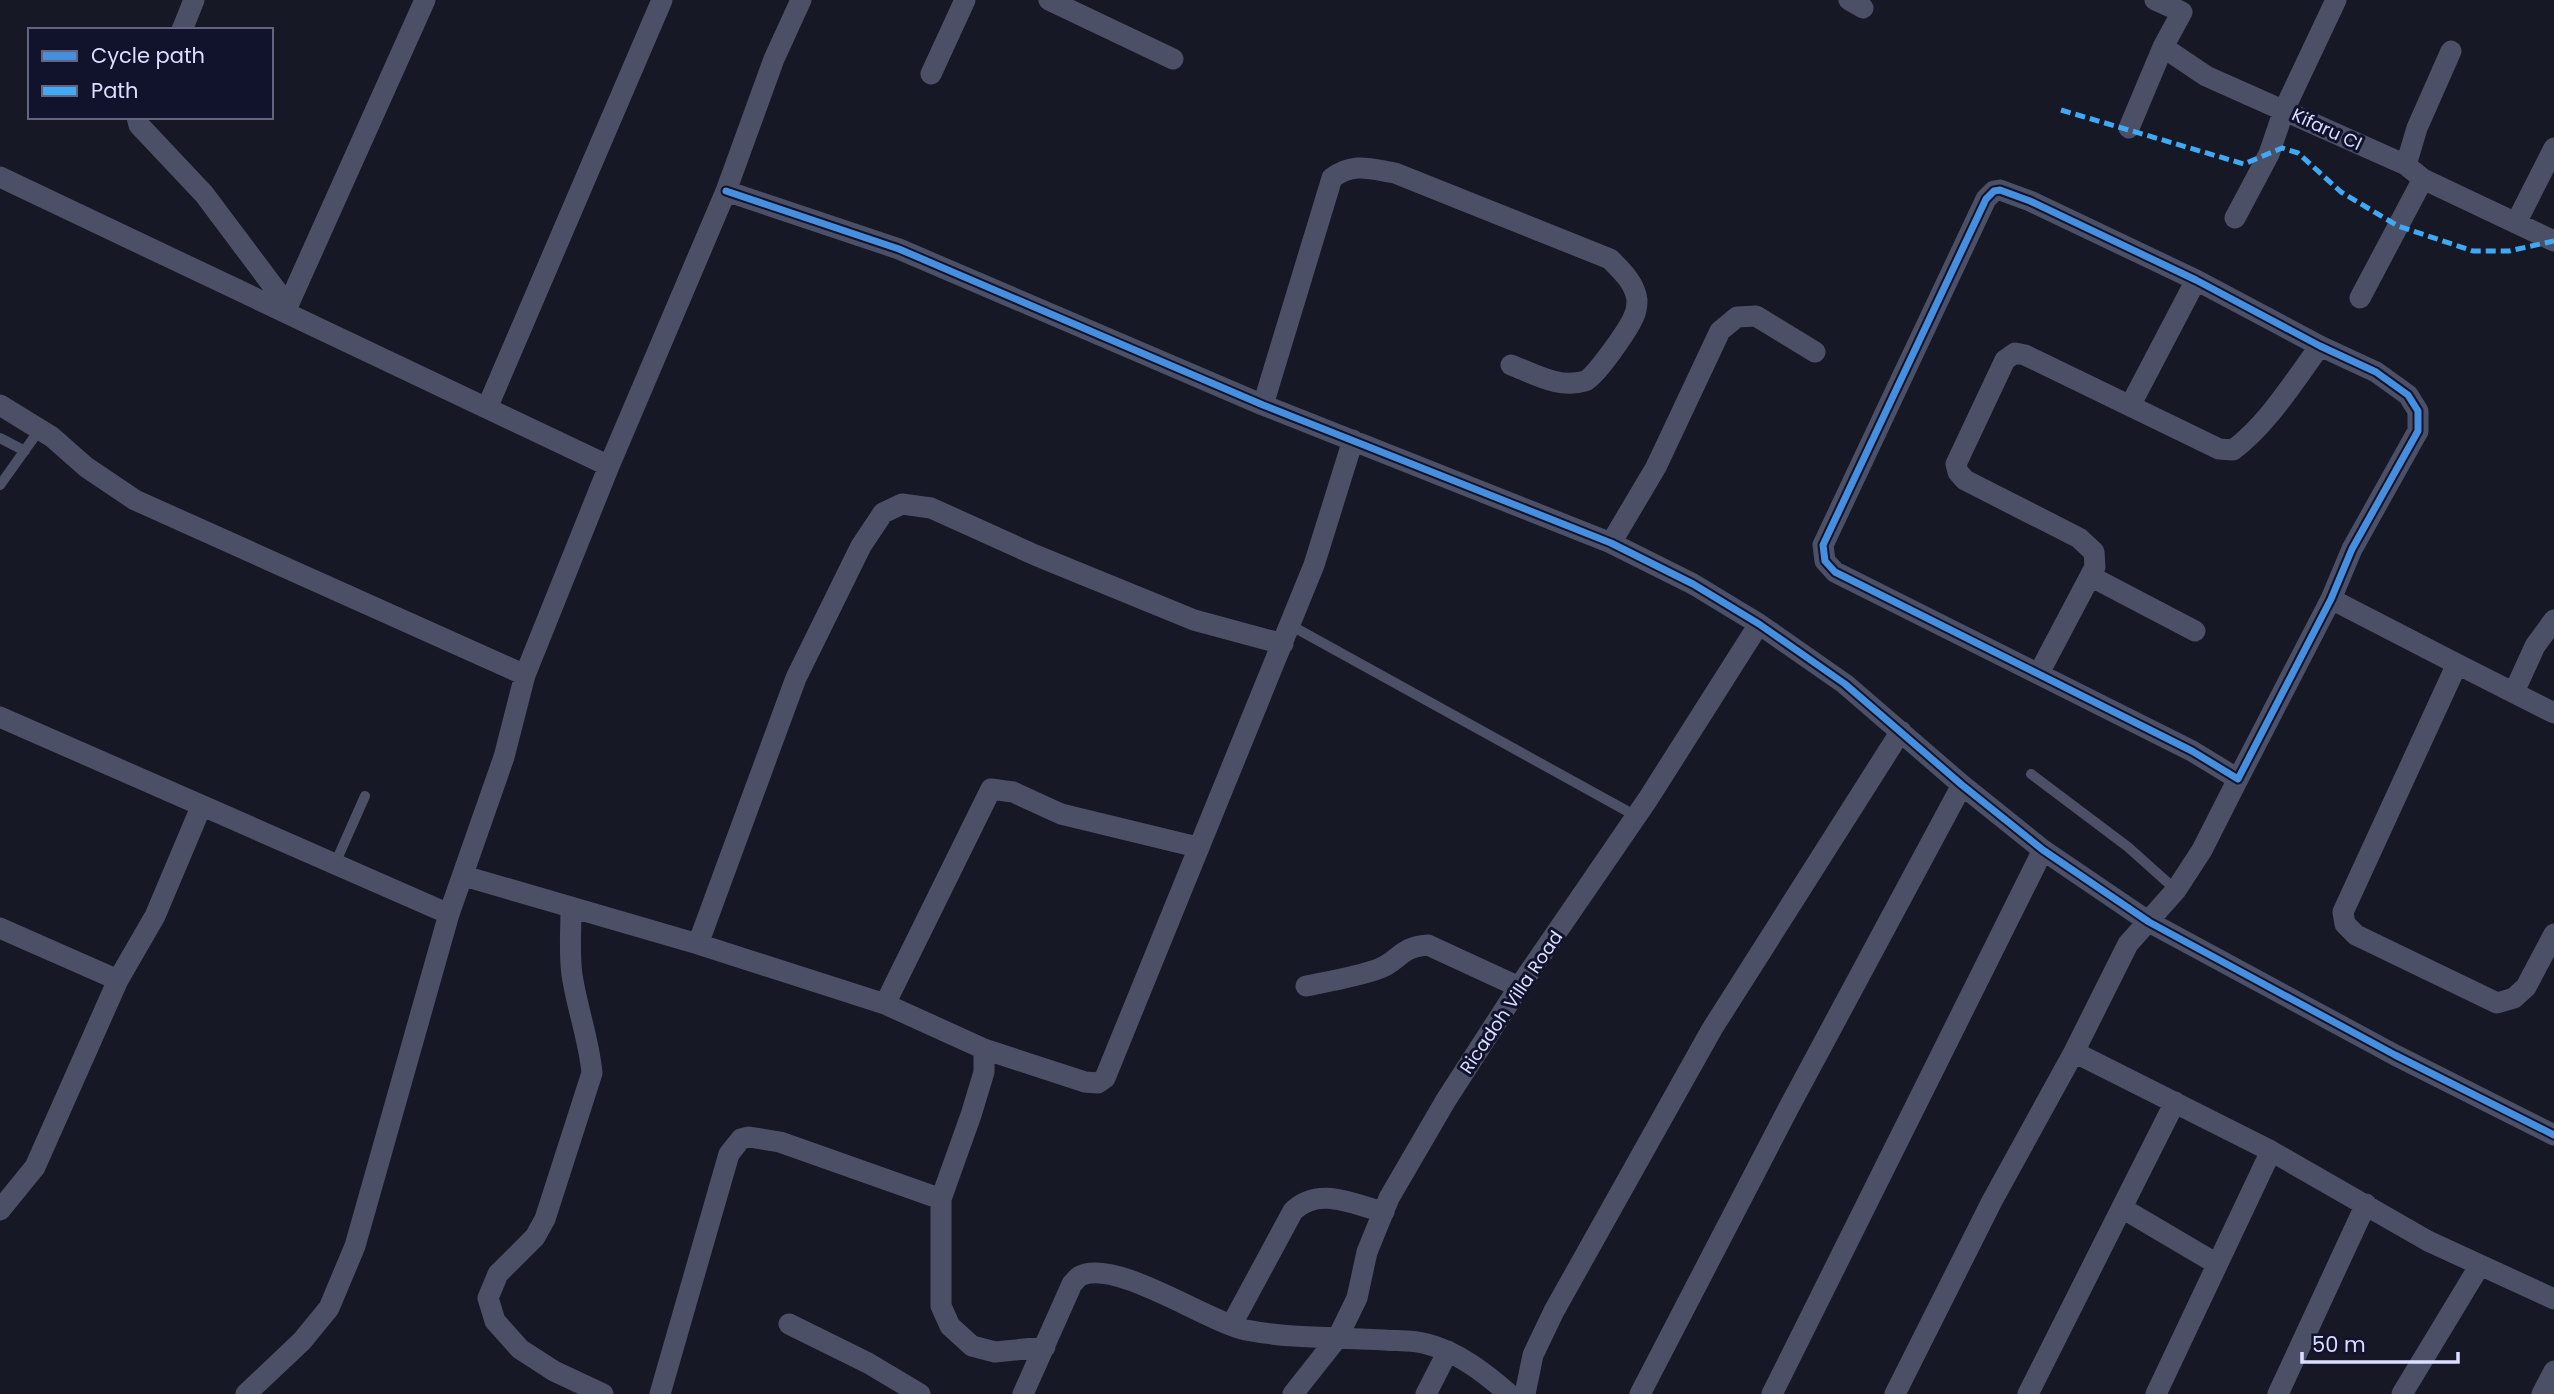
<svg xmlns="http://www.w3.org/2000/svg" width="2554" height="1394" font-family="Poppins,sans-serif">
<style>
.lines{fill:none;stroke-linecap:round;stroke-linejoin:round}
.lane{stroke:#4c5066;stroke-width:10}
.street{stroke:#4c5066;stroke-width:21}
.quiet{stroke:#3fa9f5;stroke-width:5;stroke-dasharray:10 5;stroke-linecap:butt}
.cycleway-casing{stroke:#11122b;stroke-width:11}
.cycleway{stroke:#468fdf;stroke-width:7}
.labels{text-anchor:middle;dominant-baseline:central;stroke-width:6;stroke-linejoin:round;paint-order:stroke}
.street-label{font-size:18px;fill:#dbdeff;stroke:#11122b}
</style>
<rect width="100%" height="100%" fill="#171825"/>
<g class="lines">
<path class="lane" d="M0 438 25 451
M0 485 40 429
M1290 625 1636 816
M2031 774 2128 847 2176 890
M334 866 365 796"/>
<path class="street" d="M1049 0 1173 59
M1849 0 1863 8
M2155 0 2182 12 2163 47 2206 76 2406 165 2423 179 2554 241
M182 30 194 0
M931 74 965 0
M137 117 139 125 204 194 288 306
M2129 128 2163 47
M2406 165 2417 128 2451 51
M0 177 609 466
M2000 190 2030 201 2196 280 2320 346 2376 372 2408 395 2418 411V431L2352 549 2331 599 2238 779 2192 751 1835 572 1825 561 1823 545 1986 199 1994 191Z
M726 191 899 249 1263 405 1611 543 1693 584 1759 624 1845 684 1962 785 2043 850 2149 922 2395 1055 2554 1135
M2235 218 2269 154 2284 110 2336 0
M2517 221 2554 148
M2360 298 2423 179
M285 312 425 0
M0 405 52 437 86 467 135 500 525 675
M1263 405 1332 178C1354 162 1370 169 1395 173L1610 259C1621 270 1635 283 1637 300 1637 304 1636 312 1634 316 1630 327 1595 378 1585 381 1559 389 1535 374 1511 365
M2130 406 2196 280
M487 408 662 0
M1611 543 1656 467 1720 331 1737 317 1756 316 1815 352
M2090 576 2195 631
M2331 599 2457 664
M2039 673 2095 567 2094 552 2079 538 1965 480 1958 472 1956 464 2005 360 2015 353 2025 355 2219 449 2233 450C2268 424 2294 381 2320 346
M2514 692 2535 646 2554 620
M2554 713 2457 664 2343 912 2345 924 2356 935 2497 1003 2514 998 2526 987 2554 934
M0 717 449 914
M464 876 698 944 885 1004 984 1049 1085 1082 1098 1083 1105 1078 1314 565 1353 440
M571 908C571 930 569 954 572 975 577 1008 589 1040 592 1073L545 1219 535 1237 498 1274 488 1298 495 1321 520 1349 554 1371 603 1394
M0 928 118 980
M698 944 796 678 861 546 883 513 902 504 931 508 1035 555 1194 620 1283 644
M1306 986C1330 981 1356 977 1378 969 1400 961 1399 947 1428 945L1519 987
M885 1004 991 789 1013 792 1061 814 1197 847
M984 1049V1072L971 1115 941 1199V1306L950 1326 972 1346 995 1352 1045 1347
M2074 1052 2271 1151 2428 1241 2554 1299
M2122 1208 2217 1264
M0 1210 35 1167 118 980 155 916 201 807
M789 1324 868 1363 920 1394
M1232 1324 1293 1211C1319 1186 1352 1204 1384 1212
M246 1394 302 1341 329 1308 355 1246 449 914 504 757 525 675 609 466 726 191 774 59 801 0
M660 1394 729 1154 741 1139 749 1137 780 1142 941 1199
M1023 1394 1072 1284C1075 1281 1077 1278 1080 1276 1115 1258 1208 1322 1246 1330 1291 1339 1339 1337 1385 1340 1398 1341 1414 1340 1427 1344 1458 1352 1485 1373 1509 1394
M1293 1394 1338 1337 1357 1298 1367 1252 1389 1198 1446 1100 1519 987 1648 799 1759 624
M1426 1394 1448 1351
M1525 1394 1533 1355 1554 1311 1712 1029 1901 731
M1640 1394 1788 1109 1962 785
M1772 1394 2043 850
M1895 1394 1992 1201 2074 1052 2128 944 2176 890 2202 850 2238 779
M2028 1394 2175 1102
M2156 1394 2271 1151
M2278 1394 2366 1204
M2402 1394 2480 1265
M2542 1394 2554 1371"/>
<path class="quiet" d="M2061 110 2244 164 2282 148 2298 153 2341 192 2398 226 2473 251H2509L2554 241"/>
<g class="cycleway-casing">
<path id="cycleway" d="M2000 190 2030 201 2196 280 2320 346 2376 372 2408 395 2418 411V431L2352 549 2331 599 2238 779 2192 751 1835 572 1825 561 1823 545 1986 199 1994 191Z
M726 191 899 249 1263 405 1611 543 1693 584 1759 624 1845 684 1962 785 2043 850 2149 922 2395 1055 2554 1135"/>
</g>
<use href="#cycleway" class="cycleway"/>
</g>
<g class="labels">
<g class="street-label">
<text transform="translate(2327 129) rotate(25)">Kifaru Cl</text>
<text transform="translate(1511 1002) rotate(-56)">Ricadoh Villa Road</text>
</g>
</g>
<rect x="28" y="28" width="245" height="91" fill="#11122b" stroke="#626480" stroke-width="2"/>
<rect x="42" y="51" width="35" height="10" fill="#468fdf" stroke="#626480" stroke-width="2"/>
<text x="91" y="63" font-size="21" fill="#dbdeff">Cycle path</text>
<rect x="42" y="86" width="35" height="10" fill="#3fa9f5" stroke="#626480" stroke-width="2"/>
<text x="91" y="98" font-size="21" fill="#dbdeff">Path</text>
<path d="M2302 1352v10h156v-10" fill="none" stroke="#dbdeff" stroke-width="3.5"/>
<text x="2312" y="1352" font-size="21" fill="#dbdeff" stroke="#11122b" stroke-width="5" paint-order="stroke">50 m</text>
</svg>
